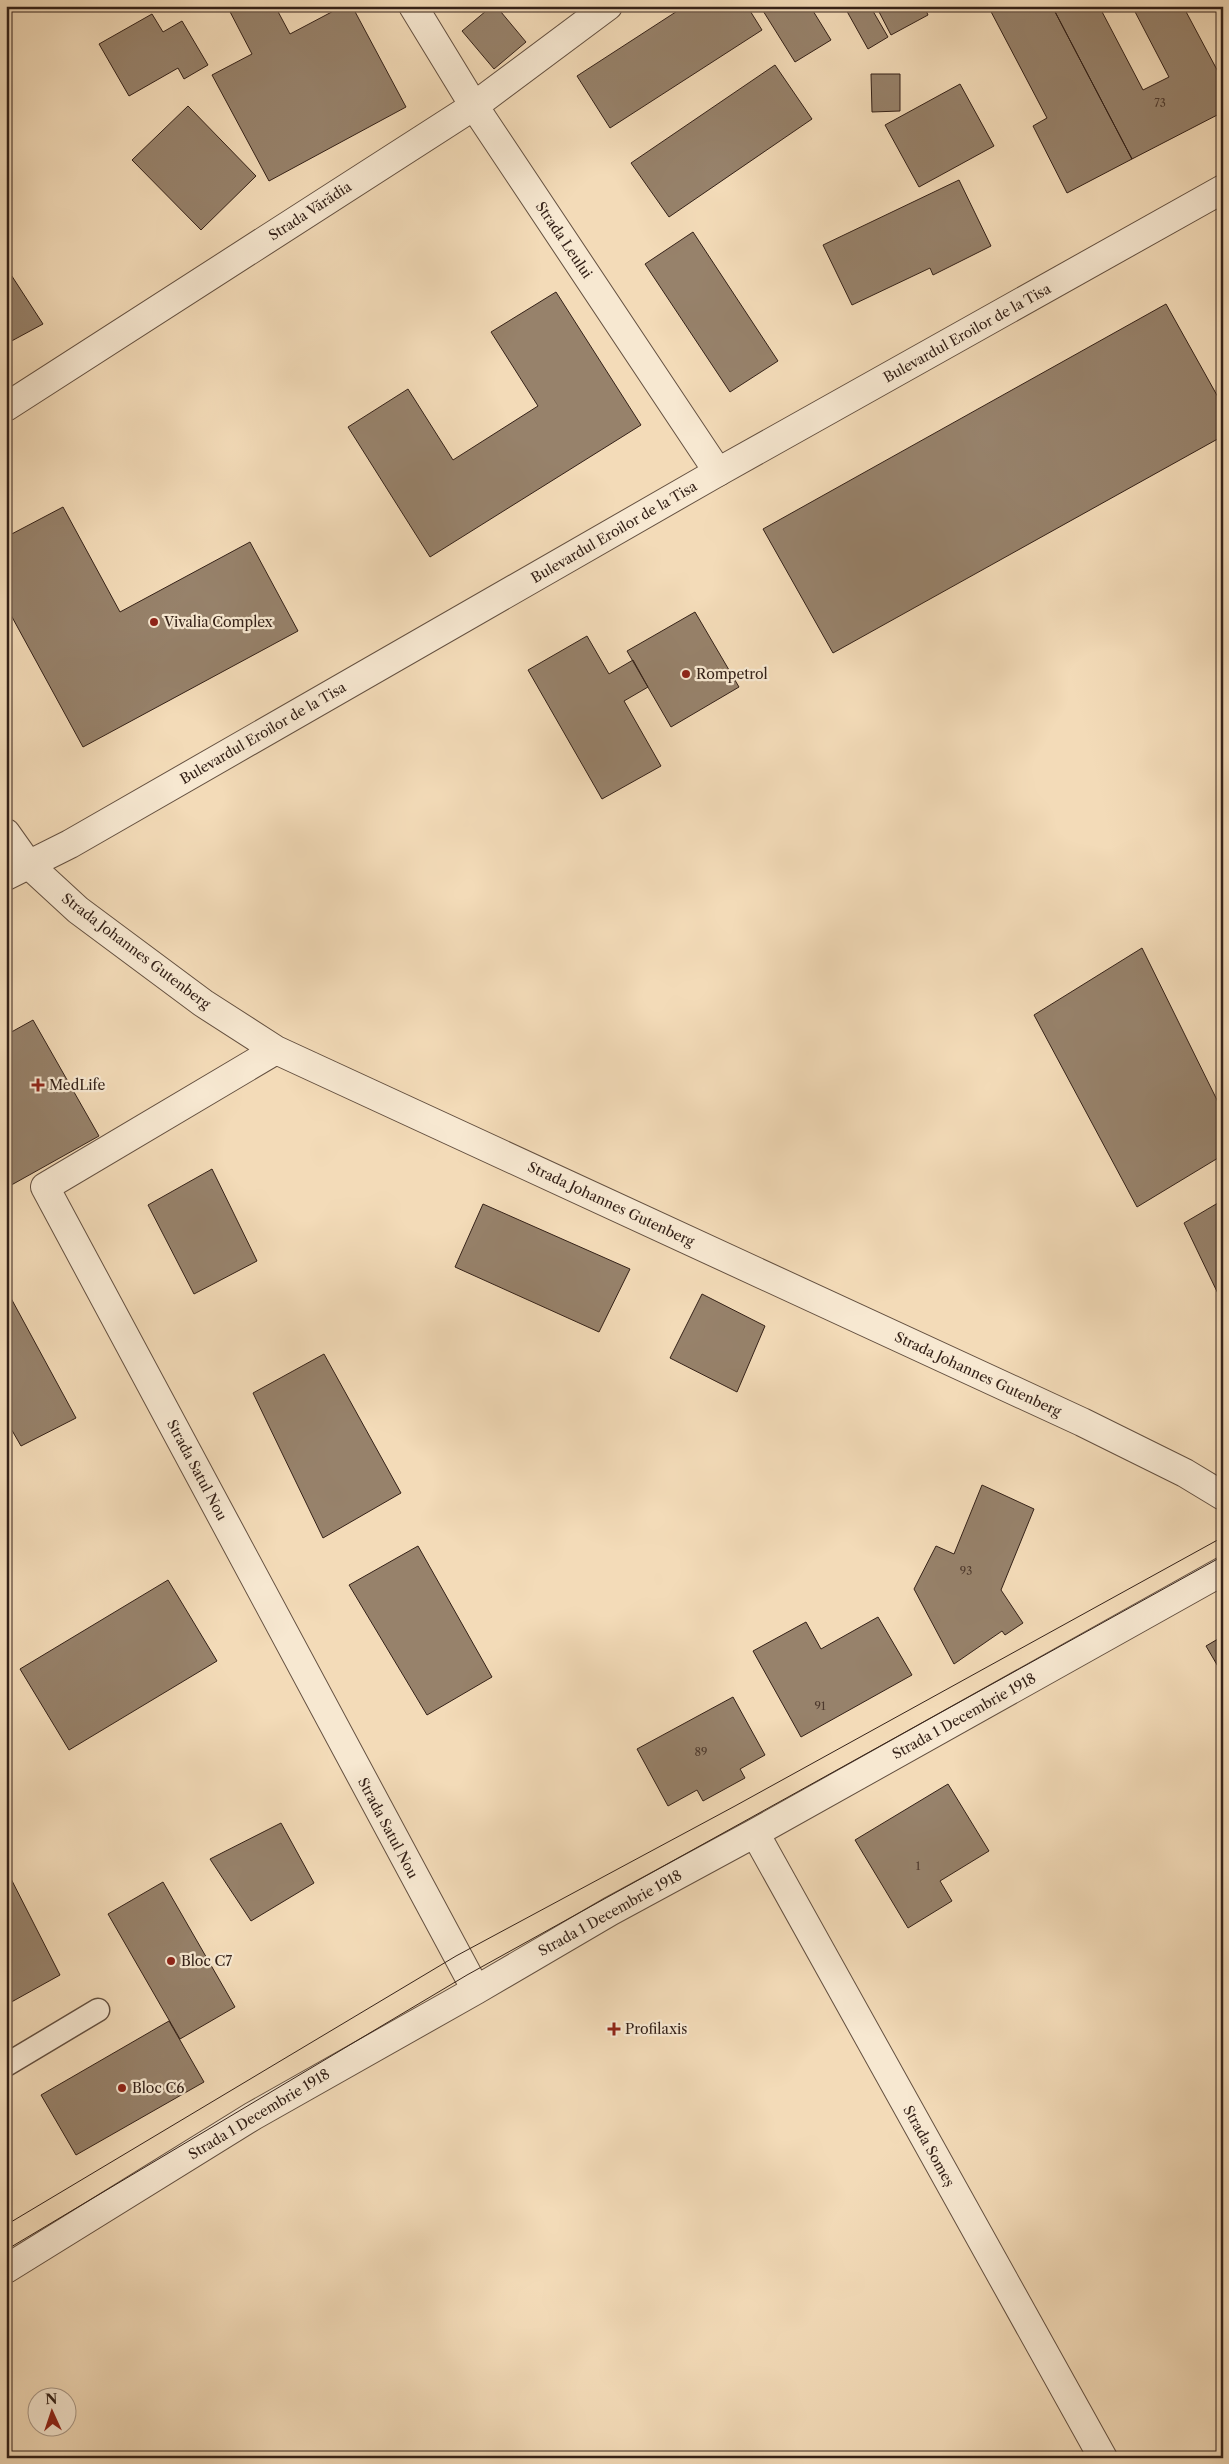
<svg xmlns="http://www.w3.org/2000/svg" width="1229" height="2464" font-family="'Libre Caslon Text',serif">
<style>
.building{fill:#97826b;stroke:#342118}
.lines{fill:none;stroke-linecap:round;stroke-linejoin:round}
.service-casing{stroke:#645040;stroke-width:25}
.minor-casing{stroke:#645040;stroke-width:30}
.tertiary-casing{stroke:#645040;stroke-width:30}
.service{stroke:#f7e8d1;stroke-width:22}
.minor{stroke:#f7e8d1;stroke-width:28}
.tertiary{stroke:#f7e8d1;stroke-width:28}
.tram{stroke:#342118;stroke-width:1}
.poi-dot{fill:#8f2418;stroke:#f7e8d1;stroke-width:2}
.labels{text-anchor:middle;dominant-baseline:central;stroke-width:4.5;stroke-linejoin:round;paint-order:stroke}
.number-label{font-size:11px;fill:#4d392d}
.street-label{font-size:14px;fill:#342118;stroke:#f7e8d1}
.poi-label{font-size:14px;fill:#342118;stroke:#f7e8d1;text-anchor:start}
</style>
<rect width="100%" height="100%" fill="#f3dbb8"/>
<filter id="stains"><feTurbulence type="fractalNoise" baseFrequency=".004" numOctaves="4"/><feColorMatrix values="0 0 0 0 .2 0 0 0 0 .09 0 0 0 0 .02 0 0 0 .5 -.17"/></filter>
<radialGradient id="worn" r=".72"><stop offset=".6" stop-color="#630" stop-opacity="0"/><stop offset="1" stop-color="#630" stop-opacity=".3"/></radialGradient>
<path class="building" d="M227 6H275L290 34 343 6H352L406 107 269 181 212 75 252 54Z
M492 6H496L526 42 494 69 462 31Z
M685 6H747L762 30 610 128 577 76Z
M760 6H810L831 40 795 62Z
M844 6H870L888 37 868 49Z
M876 6H924L928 15 891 35Z
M988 6H1052L1132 159 1067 193 1033 126 1047 118Z
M1052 6H1099L1143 90 1169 77 1132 6H1183L1223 81V112L1132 159Z
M152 14 163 32 182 21 208 65 184 79 178 68 129 96 99 44Z
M775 65 812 119 669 217 631 163Z
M871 74H900V111L872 112Z
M960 84 994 146 919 187 885 125Z
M188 106 256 176 201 230 132 160Z
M959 180 991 246 933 275 930 268 852 305 823 245Z
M693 232 778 361 730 392 645 264Z
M6 267 43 324 6 344Z
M556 292 641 425 430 557 348 427 408 389 453 460 538 406 491 332Z
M1166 304 1223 406V436L833 653 763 529Z
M63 507 120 612 250 542 298 631 83 747 6 606V537Z
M695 612 739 687 671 727 627 651Z
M587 636 609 674 633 660 648 687 624 701 661 766 602 799 528 670Z
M1142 948 1219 1104 1223 1101V1155L1137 1207 1034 1015Z
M33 1020 99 1136 6 1188V1035Z
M212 1169 257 1261 194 1294 148 1205Z
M1223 1200V1304L1184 1223Z
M483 1204 630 1269 599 1332 455 1267Z
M6 1289 76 1418 21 1446 6 1420Z
M702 1294 765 1326 737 1392 670 1358Z
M324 1354 401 1493 323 1538 253 1393Z
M982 1485 1034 1509 1001 1590 1023 1623 1005 1635 1002 1631 954 1664 914 1589 936 1546 954 1554Z
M418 1546 492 1677 427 1715 349 1585Z
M168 1580 217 1661 69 1750 20 1669Z
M878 1617 912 1675 801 1737 753 1651 806 1622 821 1649Z
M1223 1636V1675L1206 1646Z
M733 1697 765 1755 740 1769 745 1778 703 1801 697 1790 668 1806 637 1749Z
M948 1784 989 1851 940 1881 952 1901 908 1928 855 1840Z
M281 1823 314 1883 251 1921 210 1859Z
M6 1869 60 1975 6 2005Z
M163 1882 235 2007 180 2039 108 1914Z
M169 2021 204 2082 76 2155 41 2095Z"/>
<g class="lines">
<g class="service-casing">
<path id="service" d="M6 2065 98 2010"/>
</g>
<g class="minor-casing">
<path id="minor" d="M413 6 474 106 718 472
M6 407 474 106 608 6
M6 833 28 864 78 910 203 1003 276 1050 1082 1422 1185 1473 1223 1496
M276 1050 45 1187 476 1990
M755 1833 1103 2458
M6 2269 253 2116 476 1990 611 1911 755 1833 1223 1571"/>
</g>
<g class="tertiary-casing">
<path id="tertiary" d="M6 876 70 844 718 472 1223 189"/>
</g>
<use href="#service" class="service"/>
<use href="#minor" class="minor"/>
<use href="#tertiary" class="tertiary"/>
<path class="tram" d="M6 2225 456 1956 735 1806 1223 1537
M6 2250 467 1975 1223 1556"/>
</g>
<g class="poi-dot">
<circle cx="154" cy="622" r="5"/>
<circle cx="686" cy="674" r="5"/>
<path d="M35.5 1077.5h5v5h5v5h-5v5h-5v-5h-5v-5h5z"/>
<circle cx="171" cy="1961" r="5"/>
<path d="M611.5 2021.5h5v5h5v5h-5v5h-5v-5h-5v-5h5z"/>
<circle cx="122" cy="2088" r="5"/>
</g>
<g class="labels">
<g class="number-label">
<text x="1160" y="103">73</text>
<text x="966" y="1571">93</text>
<text x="820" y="1706">91</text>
<text x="701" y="1752">89</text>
<text x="918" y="1866">1</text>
</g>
<g class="street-label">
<text transform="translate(310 211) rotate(-33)">Strada Vărădia</text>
<text transform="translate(564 240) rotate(56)">Strada Leului</text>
<text transform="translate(967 333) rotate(-29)">Bulevardul Eroilor de la Tisa</text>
<text transform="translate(614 532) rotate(-30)">Bulevardul Eroilor de la Tisa</text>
<text transform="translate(263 733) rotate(-30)">Bulevardul Eroilor de la Tisa</text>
<text transform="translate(136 951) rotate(37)">Strada Johannes Gutenberg</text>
<text transform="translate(611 1204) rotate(25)">Strada Johannes Gutenberg</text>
<text transform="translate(978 1374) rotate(25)">Strada Johannes Gutenberg</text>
<text transform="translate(197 1470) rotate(62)">Strada Satul Nou</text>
<text transform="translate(964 1716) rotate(-29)">Strada 1 Decembrie 1918</text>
<text transform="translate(388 1828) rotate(62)">Strada Satul Nou</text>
<text transform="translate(610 1913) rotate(-29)">Strada 1 Decembrie 1918</text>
<text transform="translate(259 2114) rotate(-31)">Strada 1 Decembrie 1918</text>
<text transform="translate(929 2146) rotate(61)">Strada Someș</text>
</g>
<g class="poi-label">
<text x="164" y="622">Vivalia Complex</text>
<text x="696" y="674">Rompetrol</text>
<text x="49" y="1085">MedLife</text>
<text x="181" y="1961">Bloc C7</text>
<text x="625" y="2029">Profilaxis</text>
<text x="132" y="2088">Bloc C6</text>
</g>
</g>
<rect width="1229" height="2464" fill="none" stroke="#f3dbb8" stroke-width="25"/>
<rect x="8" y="8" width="1214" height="2449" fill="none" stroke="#342118" stroke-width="2.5"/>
<rect x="12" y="12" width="1204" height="2439" fill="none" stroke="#342118"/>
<g transform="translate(52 2412) rotate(357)"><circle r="24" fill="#f7e8d1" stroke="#a99887"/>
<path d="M0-4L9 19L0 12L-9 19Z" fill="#8f2418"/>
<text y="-8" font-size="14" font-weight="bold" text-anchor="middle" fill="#342118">N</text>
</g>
<rect width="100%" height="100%" filter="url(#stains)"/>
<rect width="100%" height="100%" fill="url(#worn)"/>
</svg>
